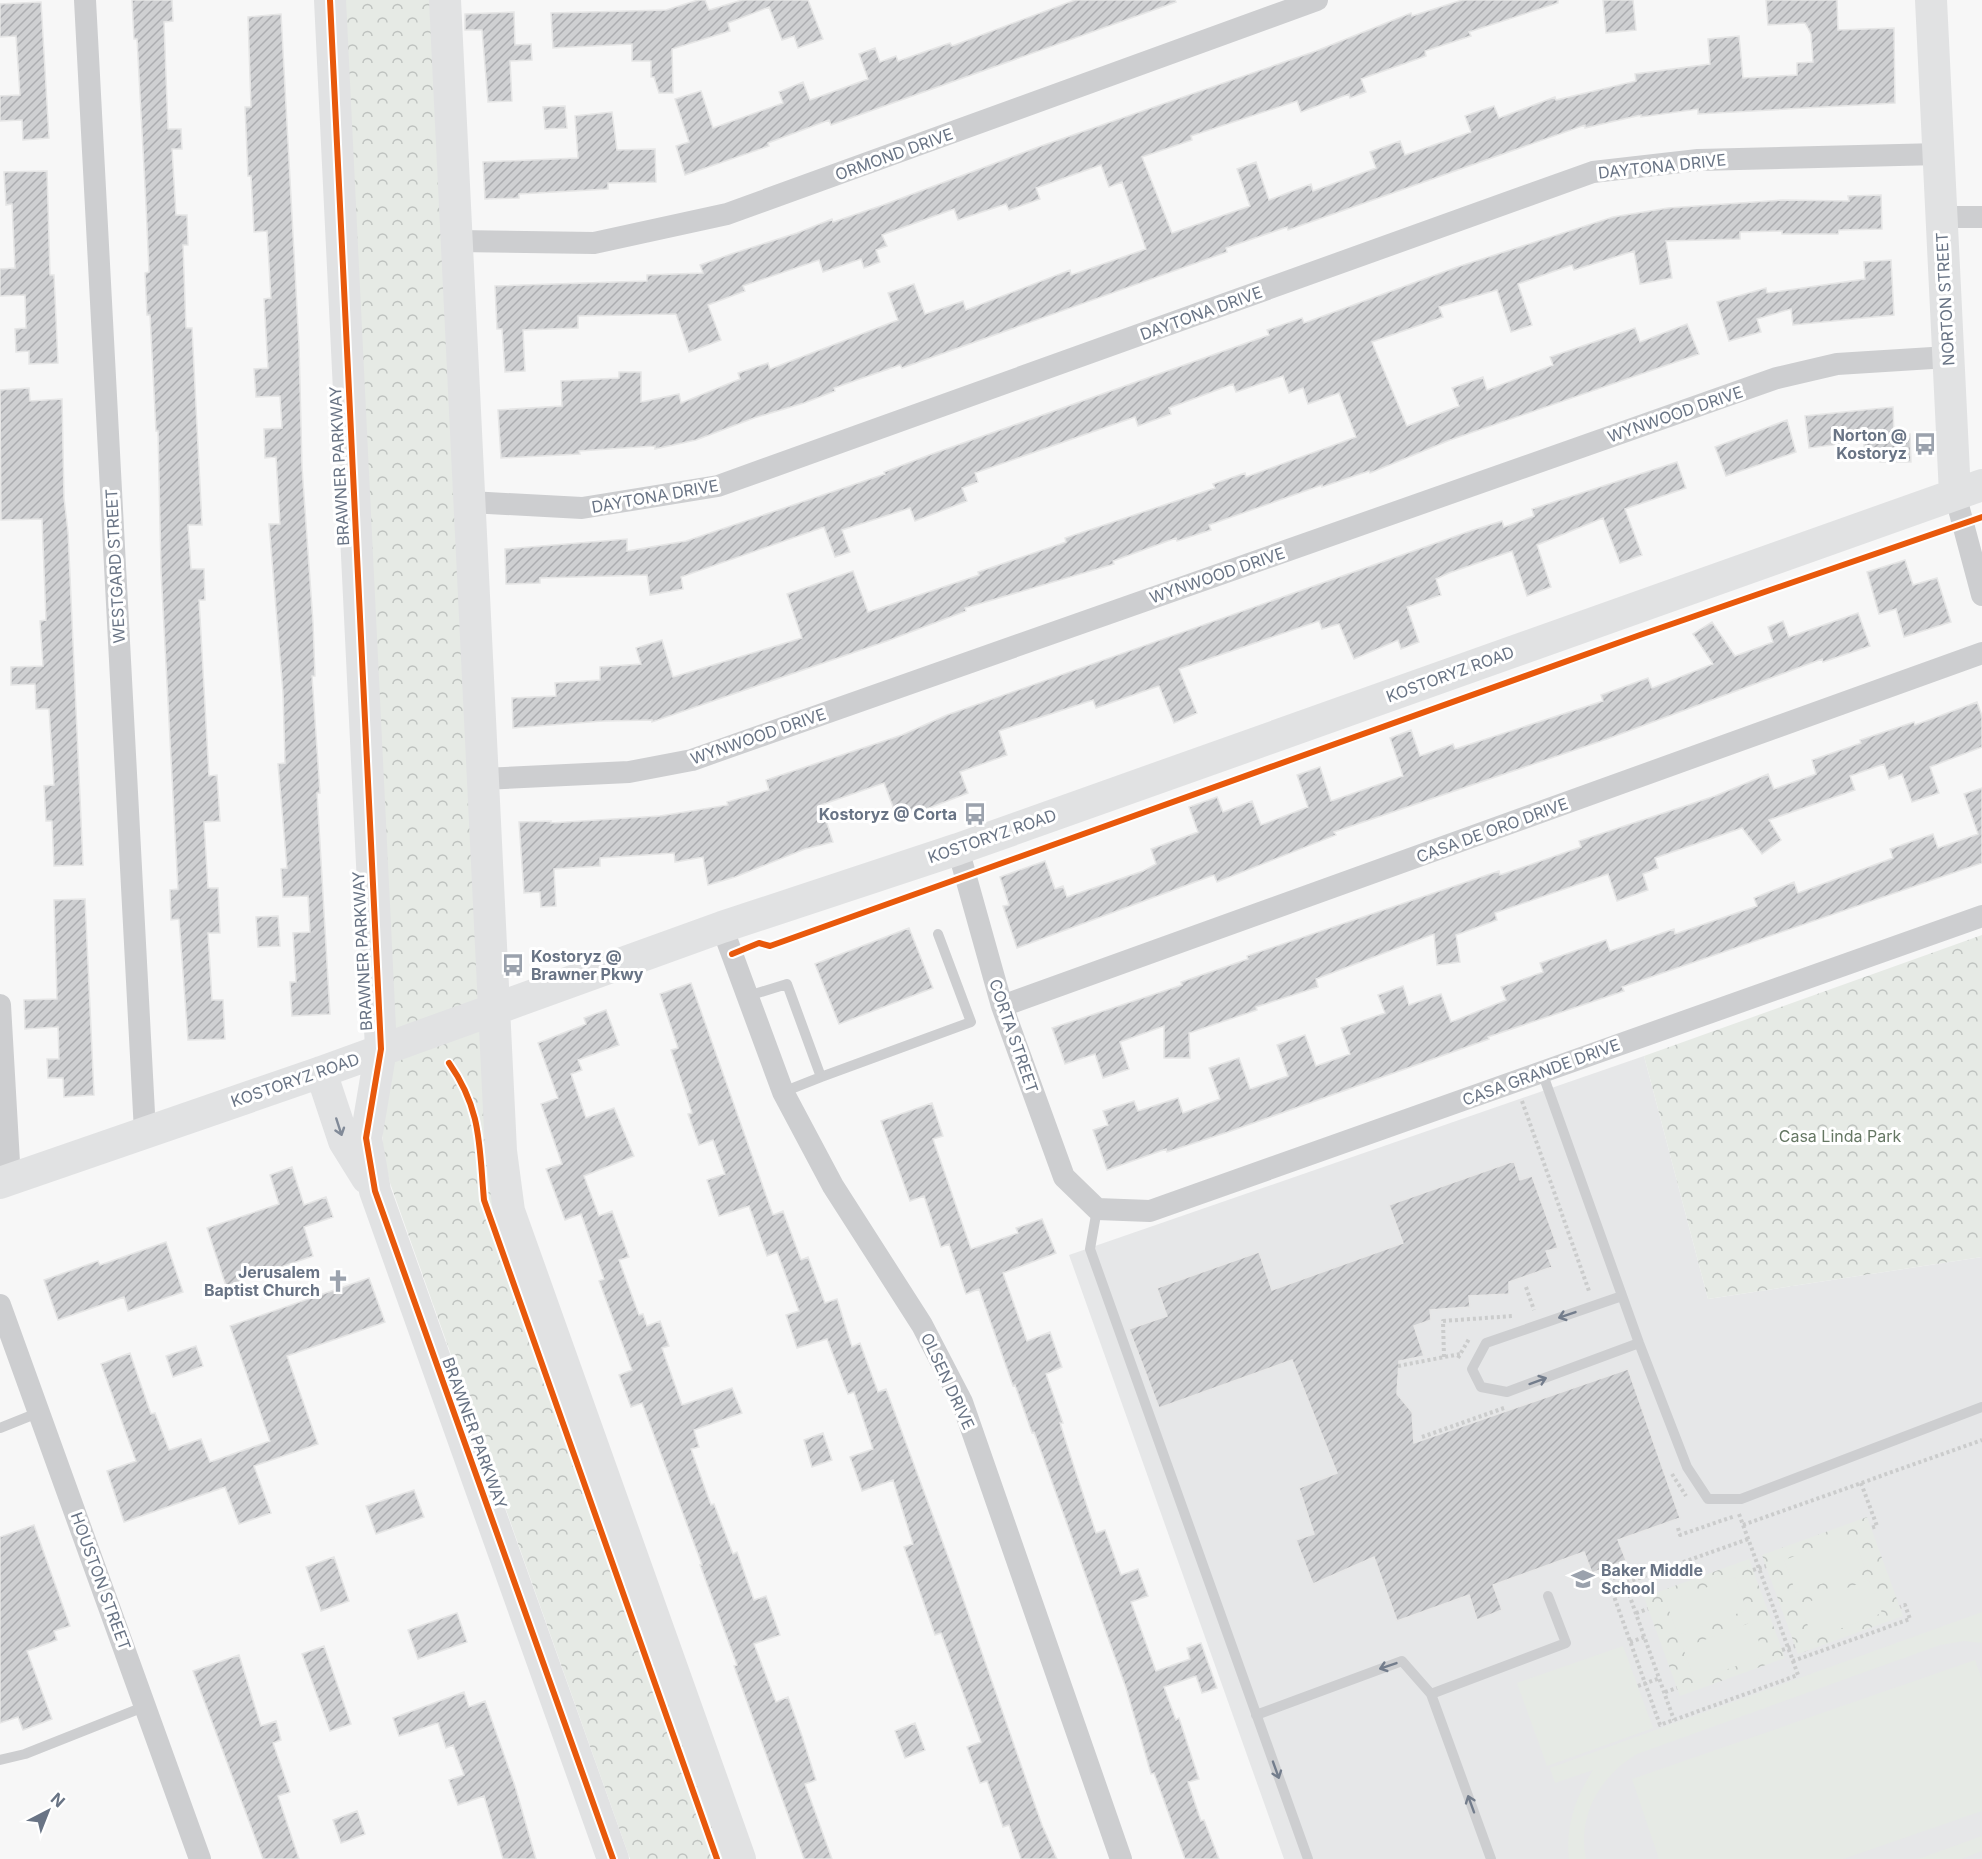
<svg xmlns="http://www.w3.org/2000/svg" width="1982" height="1859" font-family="Inter,sans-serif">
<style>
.built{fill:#e6e7e8}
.park{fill:url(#park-crowns)}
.garden{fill:#e6eae5}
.building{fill:url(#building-hatch);stroke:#e6e6e6;stroke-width:1.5}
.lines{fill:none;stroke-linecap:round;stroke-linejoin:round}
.path{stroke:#cbcccc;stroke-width:4;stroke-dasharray:3 3;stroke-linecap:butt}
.lane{stroke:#cdced0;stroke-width:10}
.street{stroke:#cdced0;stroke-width:22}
.secondary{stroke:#e1e2e3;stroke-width:32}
.cycleway-casing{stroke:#fff;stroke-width:10}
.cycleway{stroke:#e8590c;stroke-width:6}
.oneway{stroke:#818a98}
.oneway2{stroke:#737d8c}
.labels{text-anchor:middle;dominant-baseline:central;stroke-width:6;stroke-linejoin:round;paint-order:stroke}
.street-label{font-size:16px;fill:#697485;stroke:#fff}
.poi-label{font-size:16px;font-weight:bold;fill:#697485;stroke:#fff;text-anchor:end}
.park-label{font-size:16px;fill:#657763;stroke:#fff}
</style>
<defs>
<pattern id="park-crowns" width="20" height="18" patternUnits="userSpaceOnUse" patternTransform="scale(1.5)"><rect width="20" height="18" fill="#e6eae5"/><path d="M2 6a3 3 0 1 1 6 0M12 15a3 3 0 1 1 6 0" fill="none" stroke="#bec2bf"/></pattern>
<pattern id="building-hatch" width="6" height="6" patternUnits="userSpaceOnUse" patternTransform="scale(1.5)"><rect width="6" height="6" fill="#cfd0d2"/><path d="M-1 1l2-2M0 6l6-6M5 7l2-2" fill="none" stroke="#acadb0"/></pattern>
</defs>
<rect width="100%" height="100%" fill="#f7f7f7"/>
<path class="built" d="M1644 1056 1708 1299 1982 1257V1859H1284L1069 1255Z"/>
<path class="park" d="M341 0H433L490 1174 728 1859H630L390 1183 383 1153Z
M1982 935V1257L1708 1299 1644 1056Z
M1867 1517 1903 1616 1798 1654 1762 1555Z
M1749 1559 1785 1658 1680 1696 1644 1597Z"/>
<path class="garden" d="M1853 1535 1865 1568 1796 1593 1784 1560Z
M1735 1577 1747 1610 1678 1635 1666 1602Z
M1869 1580 1882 1613 1813 1639 1800 1605Z
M1982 1612V1643L1964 1641 1940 1645 1637 1754C1600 1776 1577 1815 1586 1859H1569C1565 1826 1576 1797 1593 1770L1555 1783 1550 1768Z
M1752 1622 1764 1656 1695 1681 1683 1648Z
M1623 1646 1653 1728 1547 1766 1517 1683Z
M1975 1660 1982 1680V1811L1843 1859H1659L1632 1779Z
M1982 1836V1851L1961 1859H1918Z"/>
<path class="building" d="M132 0H172L173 21 164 22 168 129H181L182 149H172L176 215H187L188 245H183L186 328H192L202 525H188L191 569H204L205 600H199L209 776 217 775 220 821 204 822 208 888H218L220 933H208L212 1000H223L225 1039 188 1040 179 919 171 920 170 890 178 889 161 571 158 431H156L150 315H147L145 273 149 272 146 205 137 39H134Z
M698 0H705L709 10 742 0H808L823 39 798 48 794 36 782 40 769 7 728 23 730 31 672 49 673 93H659L654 77H651V61H632V44L553 48 551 13 666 10Z
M1075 0H1175L1176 2 831 125 829 120 768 143 769 146 685 175 676 146 689 142 675 99 701 91 713 128 783 103 779 92 803 82 810 100 868 79 859 54 875 48 880 62 896 56 898 61 950 43 952 46Z
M1462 0H1558V3L1469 32 1471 36 1425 51 1426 56 1361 79 1366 92 1350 98 1349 94 1301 112 1297 101 1191 136 1192 140 1142 157 1172 233 1250 206 1237 169 1256 162 1269 200 1311 184 1313 191 1376 168 1370 152 1400 141 1405 155 1471 132 1465 116 1494 106 1499 118 1555 97 1556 100 1636 81 1635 74 1710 64 1708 39 1739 36 1743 78 1797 75V63L1813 62 1811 34 1805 23 1768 25 1766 0H1837L1838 30 1894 28 1895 103 1698 114V109L1641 117V115L1585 128V125L1288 230 1287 227 1226 248 1227 252 902 368 900 365 834 388 835 391 804 403 754 418 696 440 655 449V446L579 451 580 454 501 458 498 410 562 406 561 381 619 378V372H641V402L679 394 681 403 740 379 738 373 768 363 770 369 898 320 888 293 914 284 925 314 963 301 966 310 1070 270 1071 275 1146 249 1122 182 1109 187 1101 165 1036 188 1040 199 1009 210 1006 204 958 220 954 209 882 235 887 246 876 250 880 262 864 268 861 259 823 272 819 260 743 286 745 291 708 305 721 340 689 352 676 314 578 316V328L523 330 525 371 505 372 502 329H497L495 286 647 281V275L703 273 700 265 731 254 797 233 832 219 833 222 883 205 1041 146 1316 51 1411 13 1412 16Z
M1603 0H1633L1636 30 1606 33Z
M41 2 49 138 23 140 22 120 0 121V96L20 95 16 36 0 37V4Z
M514 12 515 45 531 44 532 60 510 61 512 101 488 102 482 30H465V14Z
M281 14 299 345 302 467 313 623 315 676H312L320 793H317L330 1014 292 1016 290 982H296L293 933 310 932 308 896 283 897 281 869 287 868 278 764 285 763 283 693 269 524H280L276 457 265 458 264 429 282 428 280 396 256 397 254 369 268 368 264 299 271 298 267 231 254 232 251 176H248L245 107H251L248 17Z
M565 106 567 128 545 129 543 107Z
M612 112 617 150 655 149 656 182 608 183V189L519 194V198L485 199 483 162 578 158 575 116Z
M47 171 50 275H54L58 363 29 364V351L16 352 15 329 26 328 25 295 0 296V269L15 268 12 204 6 205 4 172Z
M1881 195 1882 229 1839 230 1838 234H1782V231L1740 232V239L1666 241 1672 278 1640 284 1634 251 1574 270 1572 265 1518 284 1532 325 1511 332 1497 290 1439 307 1443 317 1372 342 1407 426 1459 406 1452 388 1483 377 1487 390 1553 365 1550 357 1635 328 1640 342 1687 324 1699 354 1450 440 1370 473 1369 471 1322 487V485L1209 525 1211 530 1177 541 1176 538 1113 561 1114 564 965 608 966 611 887 641 652 722V720L603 721 513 728 512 698 556 696 555 683 600 680V667L641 664 636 648 662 640 673 677 802 638 787 594 853 571 868 612 979 575 978 572 1066 542 1065 538 1215 488 1213 484 1245 473 1246 477 1356 437 1339 393 1308 404 1303 388 1289 393 1283 376 1236 392 1233 384 1169 408 1171 414 1138 426 1135 417 975 473 978 482 962 488 967 501 915 521 910 508 842 530 850 552 835 557 824 527 681 577 683 589 650 595 647 575 540 578V583L506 584 505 549 627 539V551L686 541 885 474 884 472 932 454 1269 335 1267 330 1302 318 1304 323 1457 267 1613 217 1668 208 1782 200 1849 201 1848 196Z
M1891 260 1894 315 1793 325 1791 309 1757 319 1761 332 1729 341 1717 302 1766 288 1767 293 1865 279 1864 262Z
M29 388 30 401 62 399 64 498 68 532 83 865 54 866 52 821H46L44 786 54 785 49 709H36L35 684 11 685V667L43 666 40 621 46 620 42 519 1 520 0 390Z
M1893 407 1894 435 1910 434 1911 462H1880V449H1864V441L1809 448 1805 416Z
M1787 420 1796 452 1726 476 1715 447Z
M1677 462 1686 488 1625 509 1642 555 1620 563 1603 518 1537 545 1551 587 1527 596 1512 551 1449 573 1436 579 1441 595 1407 607 1419 642 1401 649 1398 640 1354 659 1339 624 1322 629 1319 621 1179 669 1197 713 1174 723 1159 686 1096 708 1093 700 999 731 1007 755 960 772 968 793 898 820 884 783 821 805 833 842 805 849 735 877 708 885 703 857 675 862 674 853 600 858V866L554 869 556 906 541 907 540 892 524 893 519 822 551 821V823L660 816 728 805 727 802 769 790 766 780 902 735 947 715 1473 530 1502 521 1504 527 1534 516 1532 509Z
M1905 560 1913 585 1937 578 1951 622 1904 637 1896 609 1879 614 1867 572Z
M1858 613 1870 646 1823 662 1822 659 1607 739 1334 832 1336 835 1217 882 1214 875 1017 948 1003 906 1009 905 1000 877 1045 861 1055 889 1063 886 1067 897 1143 871 1156 864 1151 849 1198 832 1189 807 1217 797 1223 812 1252 801 1261 825 1308 807 1297 775 1320 767 1331 801 1403 776 1390 738 1411 730 1420 756 1453 744 1455 749 1603 701 1601 695 1648 678 1652 688 1713 664 1693 634 1712 622 1735 656 1773 642 1768 627 1783 621 1789 637Z
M1977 702 1982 716V747L1930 767 1939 793 1912 802 1902 774 1889 779 1884 764 1850 776 1855 790 1769 820 1781 840 1762 854 1742 828 1655 858 1658 868 1643 874 1648 890 1617 901 1608 874 1495 913 1497 920 1456 935 1460 962 1437 965 1434 934 1316 979 1318 987 1256 1007 1257 1010 1189 1033 1190 1058H1164V1026L1120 1042 1129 1069 1103 1078 1095 1054 1065 1064 1052 1028 1182 985 1181 982 1248 959 1247 956 1499 871 1500 875 1581 847 1579 841 1715 796 1768 774 1774 789 1816 774 1812 760 1861 743 1860 740 1914 722 1915 725Z
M1982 788V863L1622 987 1624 991 1488 1037 1489 1039 1231 1131 1167 1152 1166 1149 1107 1170 1093 1130 1108 1125 1103 1111 1134 1101 1138 1111 1178 1098 1183 1113 1220 1099 1209 1068 1239 1058 1250 1089 1288 1076 1277 1045 1305 1035 1316 1066 1350 1054 1341 1028 1385 1013 1378 995 1403 986 1409 1005 1441 994 1451 1022 1506 1000 1501 987 1543 972 1540 963 1606 940 1610 951 1674 929 1675 934 1757 906 1754 898 1794 882 1798 893 1893 858 1890 849 1933 834 1938 848 1978 834 1964 794Z
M85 899 94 1095 64 1097 63 1078H48L47 1059H59L58 1027 25 1029 24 1000 57 999 54 900Z
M278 916 280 946 258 947 256 917Z
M909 928 933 988 839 1024 815 964Z
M691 983 773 1215 783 1211 801 1260 808 1257 825 1303 837 1299 852 1347 860 1343 878 1392 886 1389 953 1570 1042 1825 1057 1859H1021L1009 1825 1003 1827 987 1781 980 1783 967 1747 981 1742 941 1633 935 1635 904 1547 913 1544 893 1480 862 1491 850 1457 873 1449 854 1392 848 1394 827 1339 797 1348 786 1315 799 1311 777 1252 767 1256 749 1206 719 1216 707 1180 725 1174 713 1140 699 1145 688 1114 692 1113 671 1050 678 1048 660 994Z
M606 1010 619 1045 578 1060 582 1070 571 1074 586 1118 614 1108 634 1156 584 1176 599 1216 612 1211 629 1257 619 1260 639 1315 643 1314 647 1326 660 1321 669 1346 662 1348 682 1405 732 1388 742 1413 694 1430 699 1447 691 1449 711 1505 714 1504 733 1554 737 1552 754 1600 766 1596 780 1635 754 1644 776 1702 788 1697 802 1736 816 1780 805 1784 832 1859H804L734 1666 737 1665 700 1565H702L642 1403 631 1407 619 1375 632 1370 599 1281 604 1279 581 1214 565 1220 546 1169 562 1164 541 1104 558 1098 538 1043 586 1024 584 1018Z
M932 1103 943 1136 933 1139 971 1249 1018 1233 1016 1228 1042 1219 1056 1253 1003 1273 1027 1341 1050 1332 1062 1367 1046 1374 1063 1423H1060L1076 1473 1096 1533 1105 1530 1121 1575 1138 1569 1148 1596 1131 1602 1156 1671 1190 1659 1187 1648 1201 1643 1217 1688 1202 1693 1196 1676 1164 1687 1176 1720 1179 1718 1199 1779 1188 1782 1201 1821 1204 1820 1219 1859H1185L1154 1773 1151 1774 1126 1688 1034 1432 1032 1433 1015 1385 1013 1386 979 1289 966 1294 949 1244 941 1247 924 1196 910 1201 881 1121Z
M1514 1161 1520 1180 1532 1176 1558 1248 1546 1251 1552 1267 1509 1282V1294L1469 1296 1470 1307 1430 1310 1431 1320 1414 1326 1424 1356 1399 1361 1397 1394 1412 1412 1414 1443 1628 1369 1680 1518 1618 1540 1626 1560 1592 1573 1584 1552 1493 1585 1502 1610 1477 1620 1469 1595 1397 1621 1374 1557 1313 1584 1296 1540 1314 1534 1299 1488 1337 1473 1292 1360 1159 1408 1129 1329 1167 1316 1157 1288 1259 1252 1272 1290 1403 1243 1389 1205Z
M292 1167 304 1205 326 1197 333 1217 304 1227 313 1256 226 1286 207 1228 279 1204 270 1175Z
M166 1242 183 1292 128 1311 124 1297 58 1320 44 1280 98 1261 100 1265Z
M369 1278 385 1322 287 1356 318 1444 254 1466 271 1513 239 1524 225 1487 124 1522 107 1471 136 1461 101 1364 130 1353 151 1414 155 1413 169 1450 201 1439 210 1462 270 1441 230 1326Z
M196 1346 203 1366 173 1377 166 1356Z
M823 1433 832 1460 812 1467 804 1440Z
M414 1490 424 1517 376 1534 366 1506Z
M34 1525 70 1626 54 1631 57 1640 27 1651 52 1719 23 1730 18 1717 0 1723V1537Z
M334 1557 349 1601 321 1611 306 1567Z
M457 1613 467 1642 418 1659 408 1630Z
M324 1646 351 1724 330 1731 302 1654Z
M239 1655 261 1726 276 1721 281 1740 273 1743 290 1792 278 1796 299 1859H263L193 1671Z
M464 1692 469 1707 485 1701 515 1786 536 1859H503L484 1796 458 1805 449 1780 464 1775 453 1745 446 1748 438 1723 399 1736 393 1718Z
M915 1723 925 1750 905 1758 895 1731Z
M357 1811 365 1834 341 1843 333 1820Z"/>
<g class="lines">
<path class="path" d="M1522 1101 1589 1291
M1526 1287 1534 1310
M1444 1357 1443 1321 1513 1316
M1458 1358 1469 1339
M1398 1366 1460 1354
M1422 1437 1504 1408
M1672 1474 1686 1496
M1861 1483 1877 1526 1871 1528
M1739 1514 1793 1661 1910 1619 1905 1605 1900 1607
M1743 1525 1982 1440
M1678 1528 1680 1535 1735 1516
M1748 1539 1611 1588 1660 1725 1798 1675 1793 1661
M1753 1570 1766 1566
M1612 1571 1618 1586
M1625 1583 1674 1720
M1636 1613 1648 1609
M1630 1642 1645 1637
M1782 1650 1795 1646
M1638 1686 1660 1678
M1665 1692 1677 1688"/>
<path class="lane" d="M748 996 787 984 821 1077 971 1022 938 934
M1542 1072 1639 1343 1687 1467 1708 1499H1741L1982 1407
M783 1092 821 1077
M1097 1209 1090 1249 1308 1859
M1622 1296 1486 1343 1472 1369 1481 1387 1507 1392 1639 1343
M0 1428 40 1412
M1431 1694 1566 1643 1548 1596
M1256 1715 1402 1661 1431 1694 1491 1859
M0 1760 25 1754 146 1706"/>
<path class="street" d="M85 0 145 1132
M1941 217H1982
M457 241 594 243 727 214 1317 0
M1955 494 1982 595
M470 502 582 508 718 486 1593 172 1698 160 1939 154
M483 779 629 772 692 760 1777 378 1837 364 1948 357
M958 849 1002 1006 1064 1177 1097 1209 1150 1211 1982 916
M722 927 783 1092 833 1186 922 1325 962 1402 1121 1859
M0 1005 10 1180
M1002 1006 1982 653
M0 1305 200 1859"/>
<path class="secondary" d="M330 0 381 1049 366 1138 375 1191 613 1859
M445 0 501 1151 509 1211 740 1859
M1931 0 1955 494
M321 1072 344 1141 367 1178
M0 1183 321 1072 722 927 958 849 1982 485"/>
<g class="cycleway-casing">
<path id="cycleway" d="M330 0 381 1049 366 1138 375 1191 613 1859
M732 954 759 943 770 946 1640 635 1982 517
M449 1063C482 1110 479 1146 484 1200L717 1859"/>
</g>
<use href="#cycleway" class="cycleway"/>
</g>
<defs><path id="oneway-shaft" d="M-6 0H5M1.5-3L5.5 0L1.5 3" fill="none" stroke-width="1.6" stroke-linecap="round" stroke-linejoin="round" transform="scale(1.5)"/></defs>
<use class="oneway" href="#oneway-shaft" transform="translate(339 1127) rotate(72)"/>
<g class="oneway2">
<use href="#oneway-shaft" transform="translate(1567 1315) rotate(161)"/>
<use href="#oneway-shaft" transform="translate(1538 1381) rotate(-20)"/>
<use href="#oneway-shaft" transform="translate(1388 1666) rotate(161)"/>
<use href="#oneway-shaft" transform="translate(1276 1770) rotate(70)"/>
<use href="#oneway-shaft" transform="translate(1471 1804) rotate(-110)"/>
</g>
<defs>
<g id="bus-bare" transform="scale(1.8)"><path d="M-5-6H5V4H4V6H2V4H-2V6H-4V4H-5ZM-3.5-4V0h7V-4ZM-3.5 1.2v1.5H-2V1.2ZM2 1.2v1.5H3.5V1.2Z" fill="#9ba2ad" stroke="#fff" stroke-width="2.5" paint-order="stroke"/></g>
<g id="church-bare" transform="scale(1.8)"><path d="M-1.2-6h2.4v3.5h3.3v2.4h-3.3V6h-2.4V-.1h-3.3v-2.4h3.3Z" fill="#9ba2ad" stroke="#fff" stroke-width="2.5" paint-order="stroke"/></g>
<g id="school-bare" transform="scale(1.8)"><path d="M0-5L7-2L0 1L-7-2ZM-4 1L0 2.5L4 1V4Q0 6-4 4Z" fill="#9ba2ad" stroke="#fff" stroke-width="2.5" paint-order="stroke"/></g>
</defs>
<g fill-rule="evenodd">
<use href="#bus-bare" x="1925" y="444"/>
<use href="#bus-bare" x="975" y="814"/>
<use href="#bus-bare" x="513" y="965"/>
<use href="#church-bare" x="338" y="1281"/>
<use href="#school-bare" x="1583" y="1579"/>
</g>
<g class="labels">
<g class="street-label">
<text transform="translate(894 154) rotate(-20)">ORMOND DRIVE</text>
<text transform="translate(1662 166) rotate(-6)">DAYTONA DRIVE</text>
<text transform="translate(1945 299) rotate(-93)">NORTON STREET</text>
<text transform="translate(1201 313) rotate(-20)">DAYTONA DRIVE</text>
<text transform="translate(1675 414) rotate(-19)">WYNWOOD DRIVE</text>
<text transform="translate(339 466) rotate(-93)">BRAWNER PARKWAY</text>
<text transform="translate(655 496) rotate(-10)">DAYTONA DRIVE</text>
<text transform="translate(115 566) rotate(-93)">WESTGARD STREET</text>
<text transform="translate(1217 575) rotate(-19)">WYNWOOD DRIVE</text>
<text transform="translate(1450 674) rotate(-20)">KOSTORYZ ROAD</text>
<text transform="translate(758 736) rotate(-19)">WYNWOOD DRIVE</text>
<text transform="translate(1492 830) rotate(-20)">CASA DE ORO DRIVE</text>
<text transform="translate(992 836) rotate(-19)">KOSTORYZ ROAD</text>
<text transform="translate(362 951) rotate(-93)">BRAWNER PARKWAY</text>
<text transform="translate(1014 1036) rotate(71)">CORTA STREET</text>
<text transform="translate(1541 1072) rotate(-20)">CASA GRANDE DRIVE</text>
<text transform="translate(295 1080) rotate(-19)">KOSTORYZ ROAD</text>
<text transform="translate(948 1381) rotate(65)">OLSEN DRIVE</text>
<text transform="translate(475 1433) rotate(70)">BRAWNER PARKWAY</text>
<text transform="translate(101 1581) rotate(70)">HOUSTON STREET</text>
</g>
<g class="poi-label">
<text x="1907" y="435">Norton @<tspan x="1907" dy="18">Kostoryz</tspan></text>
<text x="957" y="814">Kostoryz @ Corta</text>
<text x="531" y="956" text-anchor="start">Kostoryz @<tspan x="531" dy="18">Brawner Pkwy</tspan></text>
<text x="320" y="1272">Jerusalem<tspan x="320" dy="18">Baptist Church</tspan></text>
<text x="1601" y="1570" text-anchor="start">Baker Middle<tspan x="1601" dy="18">School</tspan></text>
</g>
<g class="park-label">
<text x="1840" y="1136">Casa Linda Park</text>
</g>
</g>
<g transform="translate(48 1811) rotate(42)" stroke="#ffffff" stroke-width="4.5" paint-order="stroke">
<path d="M0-4.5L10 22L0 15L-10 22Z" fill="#697485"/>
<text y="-9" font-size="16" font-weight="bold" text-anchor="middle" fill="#697485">N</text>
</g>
</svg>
